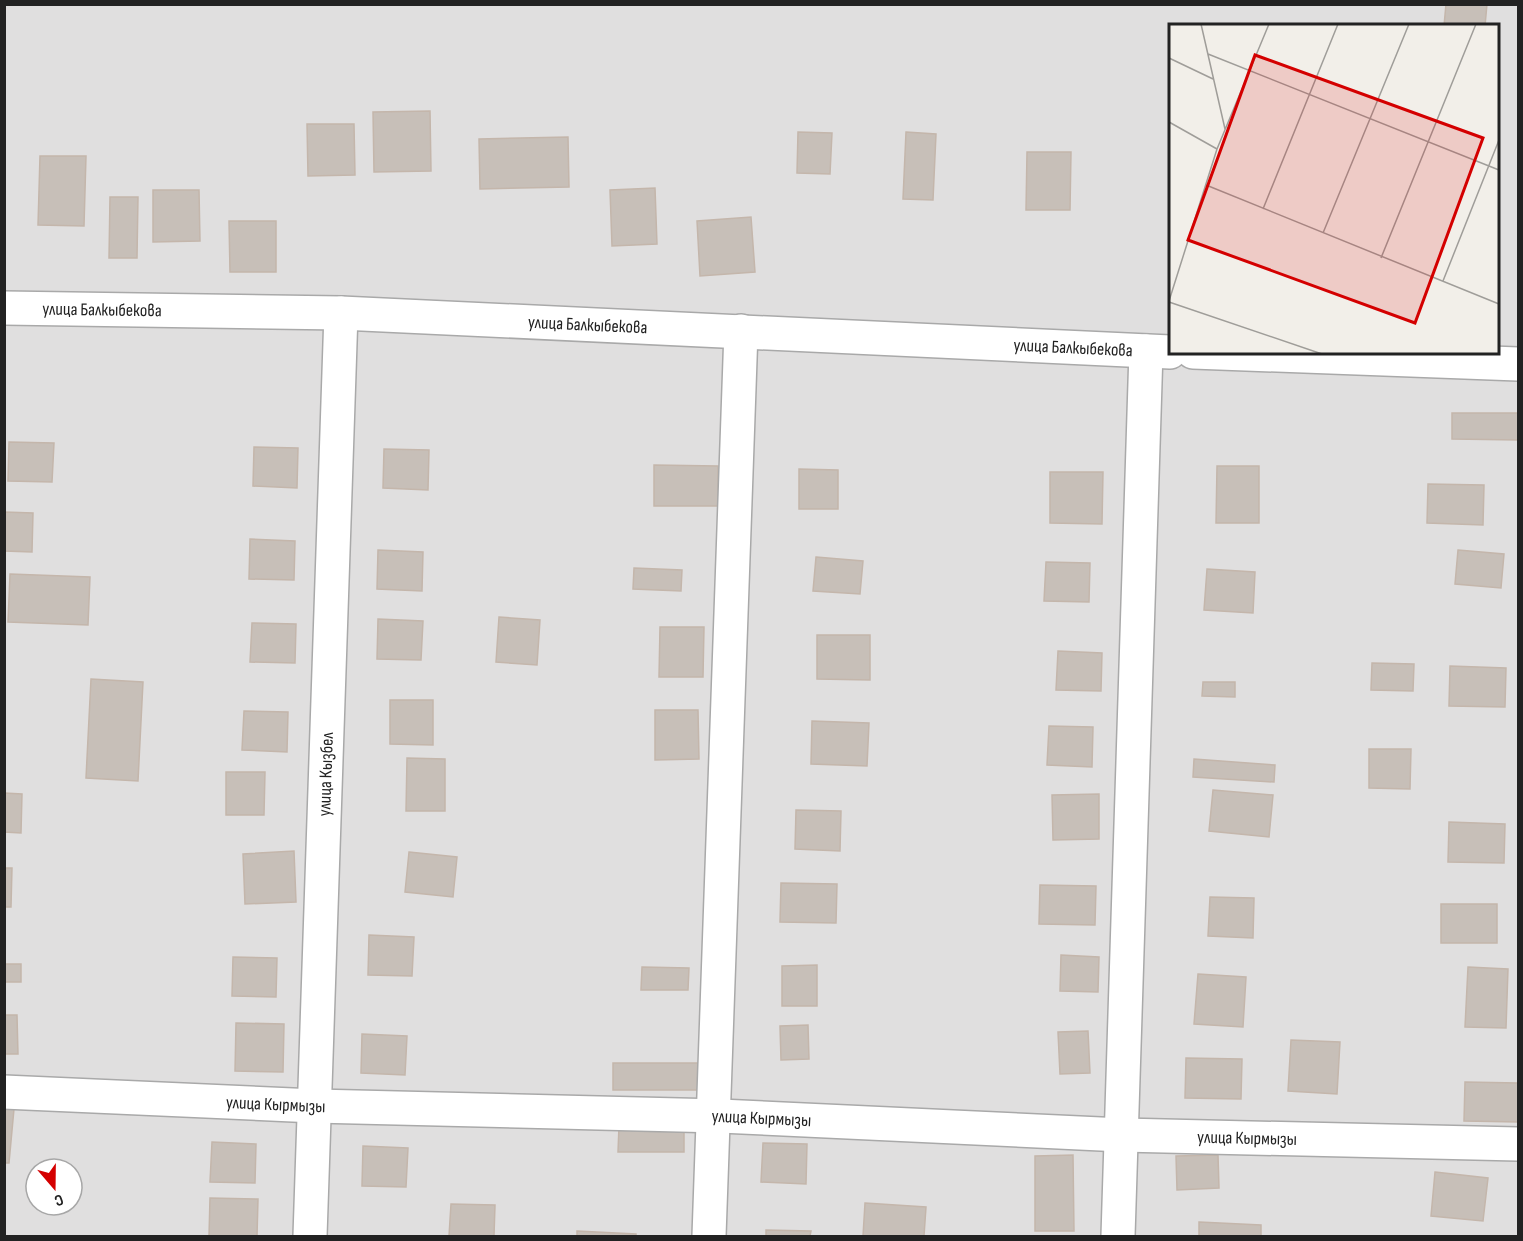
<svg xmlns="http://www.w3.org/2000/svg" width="1523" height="1241" font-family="'Sofia Sans Condensed',sans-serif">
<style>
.residential{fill:#e0dfdf;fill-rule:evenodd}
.building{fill:#c7bfb8;stroke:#c4b6ab;stroke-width:1.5}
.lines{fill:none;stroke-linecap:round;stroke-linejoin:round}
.minor-casing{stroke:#a9a9a9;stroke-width:36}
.minor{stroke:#fff;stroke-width:33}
.labels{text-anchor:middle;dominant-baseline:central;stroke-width:5;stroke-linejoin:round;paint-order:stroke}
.street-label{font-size:18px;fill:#222;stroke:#fff}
.inset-road{fill:none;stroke:#9f9d99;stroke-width:1.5}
.view{fill:#d40000;fill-opacity:0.15;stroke:#d40000;stroke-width:3}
.inset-edge{fill:none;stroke:#222;stroke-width:3}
</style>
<rect width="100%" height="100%" fill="#f2efe9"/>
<path class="residential" d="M5 5H1518V1236H5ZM1170 26H1498V352H1170ZM36 1169H72V1205H36Z"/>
<path class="building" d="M1446 4H1487L1485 26H1444Z
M430 111 431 171 374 172 373 112Z
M307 124H354L355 175 308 176Z
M798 132 832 133 830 174 797 173Z
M906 132 936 134 933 200 903 199Z
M568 137 569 187 480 189 479 139Z
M1027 152H1071L1070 210H1026Z
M40 156H86L84 226 38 225Z
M655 188 657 244 612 246 610 190Z
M153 190H199L200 241 153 242Z
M110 197H138L137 258H109Z
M751 217 755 272 700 276 697 221Z
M229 221H276V272H230Z
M1452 413H1518V440L1452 439Z
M9 442 54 443 52 482 8 481Z
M254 447 298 448 297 488 253 486Z
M384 449 429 450 428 490 383 488Z
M654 465 718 466V506H654Z
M1217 466H1259V523H1216Z
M799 469 838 470V509H799Z
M1050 472H1103L1102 524 1050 523Z
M1428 484 1484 485 1483 525 1427 523Z
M4 512 33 513 32 552 4 551Z
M250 539 295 541 294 580 249 579Z
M378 550 423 552 422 591 377 589Z
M1458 550 1504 554 1501 588 1455 584Z
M816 557 863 561 860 594 813 591Z
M1046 562 1090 563 1089 602 1044 601Z
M634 568 682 570 681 591 633 589Z
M1207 569 1255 572 1253 613 1204 610Z
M10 574 90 577 88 625 8 622Z
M499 617 540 620 537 665 496 662Z
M378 619 423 621 421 660 377 659Z
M252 623 296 624 295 663 250 662Z
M660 627H704L703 677H659Z
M817 635H870V680L817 679Z
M1058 651 1102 653 1101 691 1056 690Z
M1372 663 1414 664 1413 691 1371 690Z
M1450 666 1506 668 1505 707 1449 706Z
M91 679 143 682 138 781 86 778Z
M1203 682H1235V697L1202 696Z
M390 700H433V745L390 744Z
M655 710H698L699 759 655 760Z
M244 711 288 712 287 752 242 750Z
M812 721 869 723 867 766 811 764Z
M1049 726 1093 727 1092 767 1047 765Z
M1369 749H1411L1410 789 1369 788Z
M407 758 445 759V811H406Z
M1194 759 1275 765 1274 782 1193 777Z
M226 772H265L264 815H226Z
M1213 790 1273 795 1269 837 1209 831Z
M4 793 22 794 21 833 4 832Z
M1099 794V839L1053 840 1052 795Z
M796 810 841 811 840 851 795 849Z
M1449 822 1505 824 1504 863 1448 862Z
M294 851 296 902 245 904 243 854Z
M409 852 457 857 453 897 405 892Z
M4 868H12L11 907H4Z
M781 883 837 884 836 923 780 922Z
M1040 885 1096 886 1095 925 1039 924Z
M1210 897 1254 898 1253 938 1208 936Z
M1441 904H1497V943H1441Z
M369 935 414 937 412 976 368 975Z
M1061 955 1099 957 1098 992 1060 991Z
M233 957 277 958 276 997 232 996Z
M4 964H21V982H4Z
M817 965V1006H782V966Z
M642 967 689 968 688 990H641Z
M1468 967 1508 969 1506 1028 1465 1027Z
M1198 974 1246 977 1243 1027 1194 1024Z
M4 1015H17L18 1054H4Z
M236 1023 284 1024 283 1072 235 1071Z
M808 1025 809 1059 781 1060 780 1026Z
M1088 1031 1090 1073 1060 1074 1058 1032Z
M362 1034 407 1036 405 1075 361 1073Z
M1291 1040 1340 1042 1337 1094 1288 1091Z
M1186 1058 1242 1059 1241 1099 1185 1098Z
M613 1063H698V1090H613Z
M1465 1082 1518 1083V1122L1464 1121Z
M4 1108 14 1109 9 1163H4Z
M619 1126H684V1152H618Z
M212 1142 256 1144 255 1183 210 1182Z
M763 1143 807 1144 806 1184 761 1182Z
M363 1146 408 1148 406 1187 362 1186Z
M1073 1155 1074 1231H1035V1156Z
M1218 1155 1219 1188 1177 1190 1176 1156Z
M1435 1172 1488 1178 1483 1221 1431 1216Z
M210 1198 258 1199 257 1236H209Z
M865 1203 926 1207 924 1236H863Z
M451 1204 495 1205 494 1236H449Z
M1199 1222 1261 1225V1236H1199Z
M766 1230 811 1231 810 1236H766Z
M577 1231 636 1234V1236H577Z"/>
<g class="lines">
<g class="minor-casing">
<g id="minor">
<path id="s1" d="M4 308 341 313 1170 352"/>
<path d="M1193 352 1518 364"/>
<path id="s2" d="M4 1092 315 1106 720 1116 1122 1135 1518 1144"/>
<path id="s3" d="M310 1236 341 313"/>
<path d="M709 1236 741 331"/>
<path d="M1118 1236 1146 351"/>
</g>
</g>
<use href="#minor" class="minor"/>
</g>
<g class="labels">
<g class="street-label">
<text stroke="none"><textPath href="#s1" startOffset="98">улица Балкыбекова</textPath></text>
<text stroke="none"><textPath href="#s1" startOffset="584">улица Балкыбекова</textPath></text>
<text stroke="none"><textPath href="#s1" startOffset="1070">улица Балкыбекова</textPath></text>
<text stroke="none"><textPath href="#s3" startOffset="462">улица Кызбел</textPath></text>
<text stroke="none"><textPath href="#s2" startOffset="272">улица Кырмызы</textPath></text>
<text stroke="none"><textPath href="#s2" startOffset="758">улица Кырмызы</textPath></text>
<text stroke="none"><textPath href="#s2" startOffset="1244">улица Кырмызы</textPath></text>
</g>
</g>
<g transform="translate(1169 24)">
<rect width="330" height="330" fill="#f2efe9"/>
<path class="inset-road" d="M32 0 56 105M39 30 330 146M0 34 44 55M0 98 48 125M37 161 330 280M94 185 169 0M154 209 240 0M212 234 307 0M274 257 330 116M0 277 48 125 100 0M0 278 153 330"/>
<path class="view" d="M86 31 314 114 246 299 19 216Z"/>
<rect width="330" height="330" class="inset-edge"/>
</g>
<rect width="1523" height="1241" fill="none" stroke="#222222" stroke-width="12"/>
<g transform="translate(54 1187) rotate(160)"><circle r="28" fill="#ffffff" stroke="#a7a7a7" stroke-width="1.5"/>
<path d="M0-4.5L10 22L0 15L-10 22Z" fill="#d40000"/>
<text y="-9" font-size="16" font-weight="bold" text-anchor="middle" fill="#222222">С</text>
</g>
</svg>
